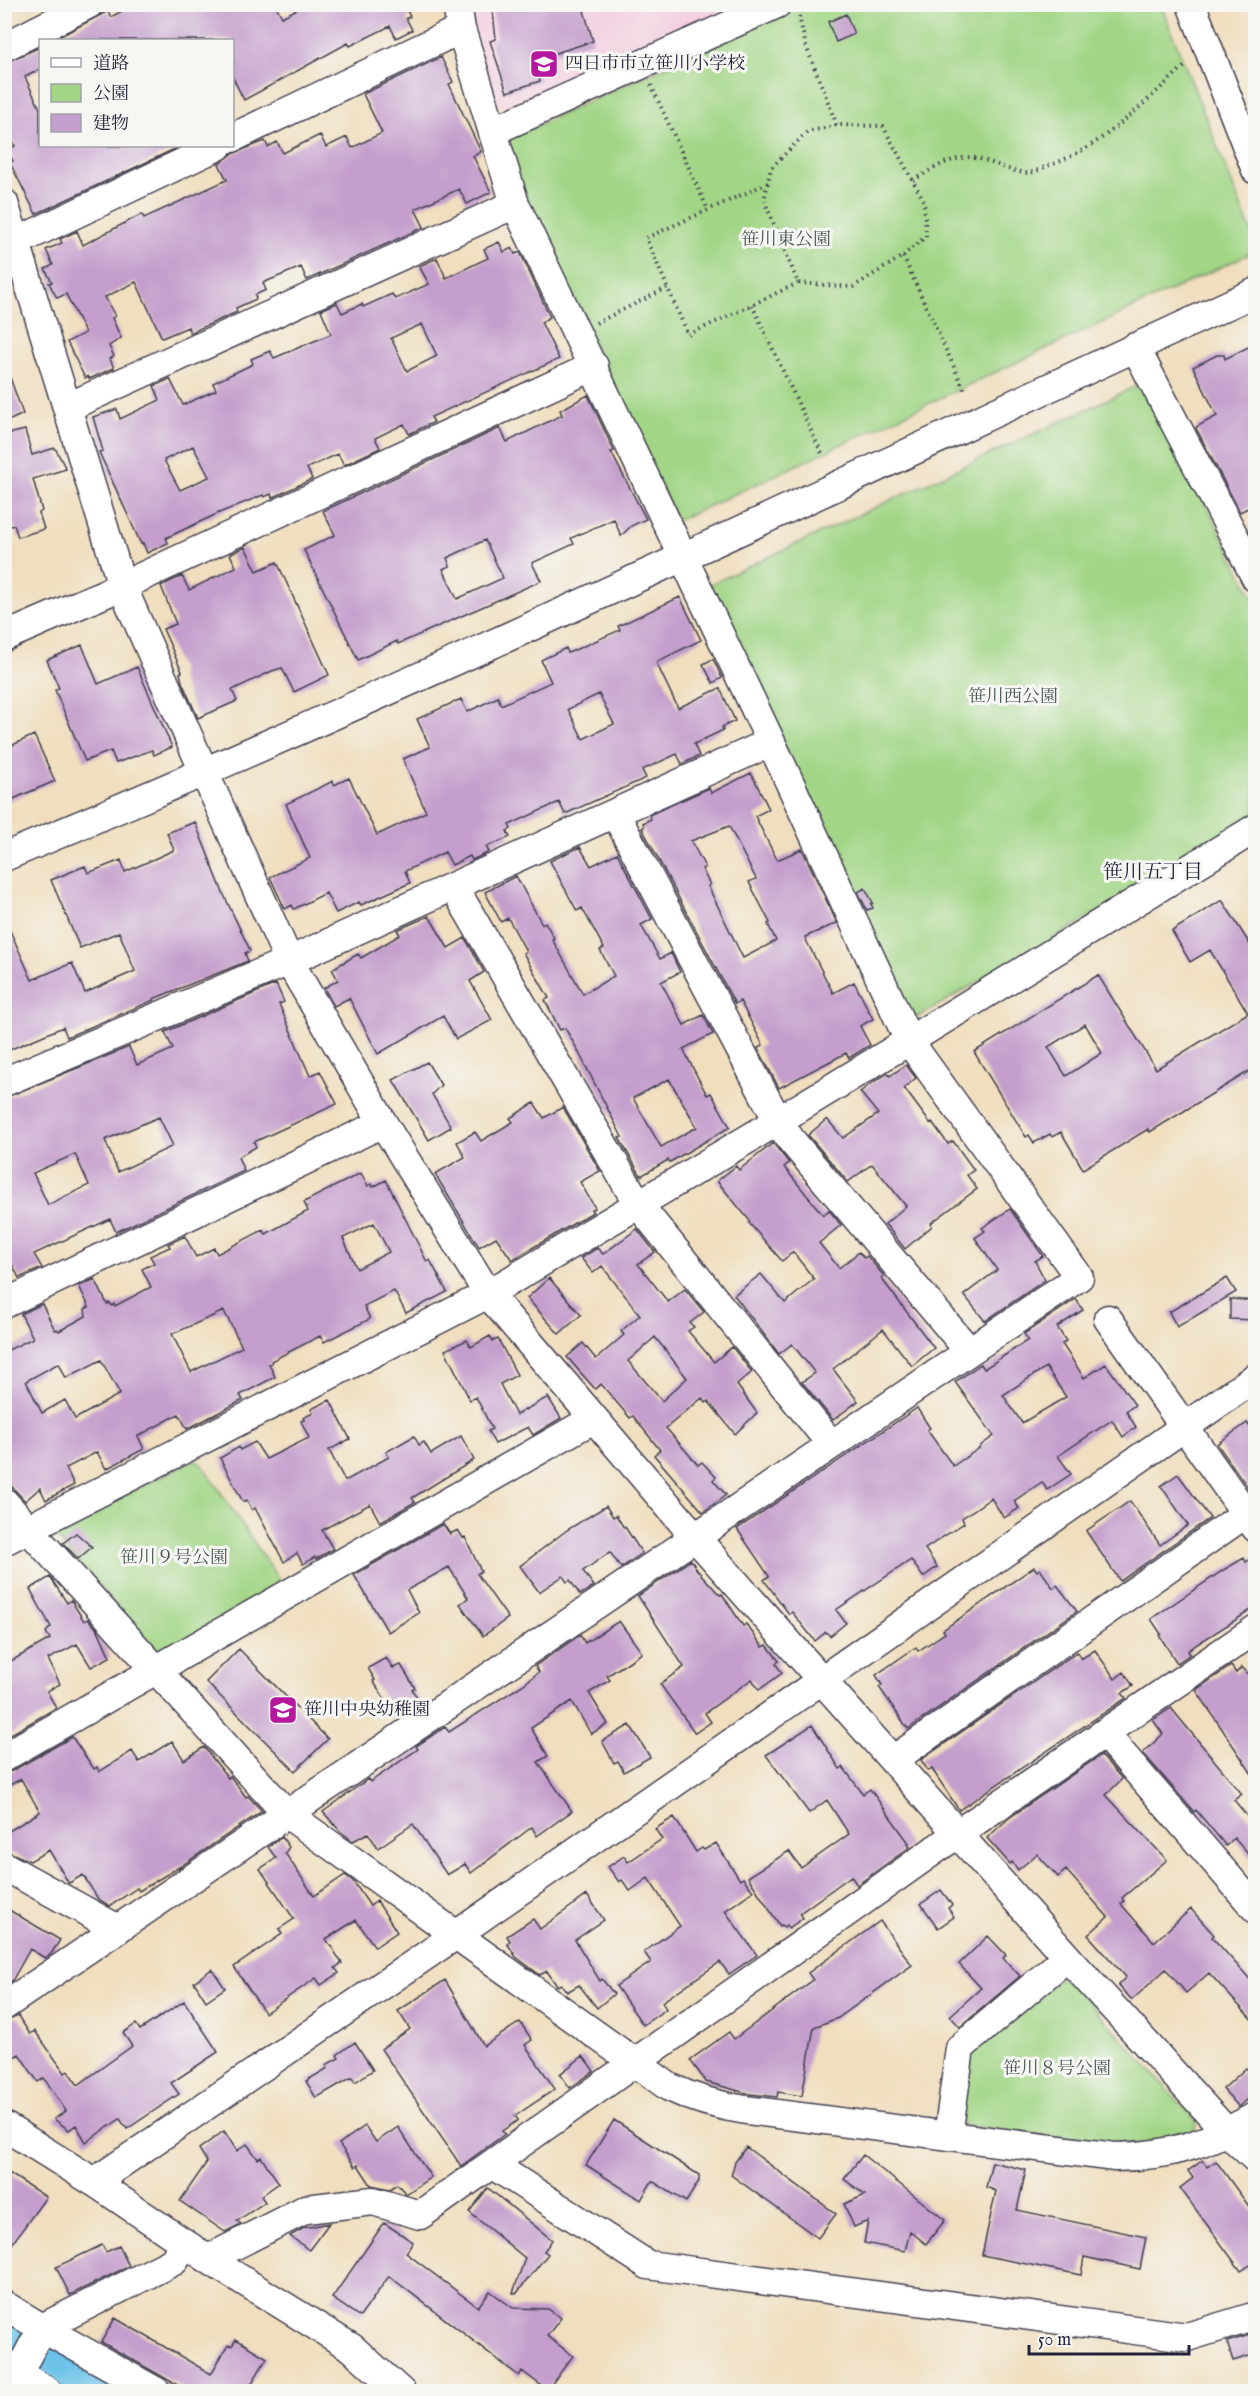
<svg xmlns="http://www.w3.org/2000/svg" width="1260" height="2396" font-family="'IM FELL English','Noto Serif JP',serif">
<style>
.built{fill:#f3cfe0}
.park{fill:#a2d686;stroke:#627c60;stroke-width:1.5}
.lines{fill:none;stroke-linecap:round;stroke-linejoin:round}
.river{stroke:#6cc2e9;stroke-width:39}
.building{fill:#c49ecc;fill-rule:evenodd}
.minor-casing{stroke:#413e4f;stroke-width:31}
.major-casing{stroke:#413e4f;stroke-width:35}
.path{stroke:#413e4f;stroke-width:4;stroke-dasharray:1.5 4.5;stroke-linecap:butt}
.minor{stroke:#fff;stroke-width:28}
.major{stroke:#fff;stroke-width:33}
.labels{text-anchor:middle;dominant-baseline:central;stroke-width:6;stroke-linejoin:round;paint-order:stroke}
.poi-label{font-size:18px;fill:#22223b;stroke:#f6f6f2;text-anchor:start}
.park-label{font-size:18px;fill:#485852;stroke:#f6f6f2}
.neighbourhood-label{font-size:20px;fill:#22223b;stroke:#f6f6f2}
</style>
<rect width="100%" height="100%" fill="#f6f6f2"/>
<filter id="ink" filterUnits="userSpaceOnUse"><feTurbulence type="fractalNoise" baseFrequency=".0167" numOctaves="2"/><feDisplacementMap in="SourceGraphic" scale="12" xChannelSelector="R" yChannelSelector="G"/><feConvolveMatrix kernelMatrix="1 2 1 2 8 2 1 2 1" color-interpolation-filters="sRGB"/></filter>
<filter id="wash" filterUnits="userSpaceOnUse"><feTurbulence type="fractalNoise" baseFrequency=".008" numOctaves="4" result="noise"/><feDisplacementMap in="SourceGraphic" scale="24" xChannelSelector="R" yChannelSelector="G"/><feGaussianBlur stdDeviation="1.35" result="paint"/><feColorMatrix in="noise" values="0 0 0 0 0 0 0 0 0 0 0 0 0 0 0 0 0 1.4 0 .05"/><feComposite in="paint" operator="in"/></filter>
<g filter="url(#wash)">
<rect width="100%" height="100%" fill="#f0debe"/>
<path class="built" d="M470 5H738L504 108 494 101 472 26Z"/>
<path class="park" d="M800 5H1161L1254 239 1251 253 677 521 526 200 507 139Z
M1143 383 1255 600V814L1140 888 918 1017 908 1015 708 585Z
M193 1460 202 1464 279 1580V1588L165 1653 155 1651 57 1538 58 1530Z
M1058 1979H1068L1198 2123 1193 2132 1139 2144H1112L965 2126 959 2119 969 2055Z"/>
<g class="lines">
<path class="river" d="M4 2336 102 2392"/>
</g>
<g id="blocks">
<path class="building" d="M135 4H275L282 17 307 4H404L410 17 406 18 412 30 396 38 390 26 350 46 348 43 244 100 232 76V40H53L108 11 111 17Z
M492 4H582L593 41 534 60 540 81 507 92 490 41 496 39Z
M846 14 854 34 836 42 828 22Z
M40 47V69L25 77 40 109V146H181L36 214 10 163 13 161 7 150 15 146 4 126V63Z
M441 57 453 82 449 84 481 152 473 156 491 192 467 204 459 189 415 209 424 227 307 280 301 267 263 283 266 290 255 295 256 299 236 308 237 312 190 333 188 327 162 338 136 282 105 297 115 316 112 318 121 338 109 346 114 356 110 359 114 368 89 379 88 376 85 378 67 342 85 333 66 294 57 298 49 283 52 282 45 269 53 265 46 250 62 243 60 239 77 231 83 245 142 214 144 218 227 180 219 164 232 154 265 141 268 147 277 142 283 153 320 135 326 147 347 137 352 148 382 133 363 94Z
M499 242 504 252 512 248 515 254 520 252 550 317 541 322 559 359 431 417 434 422 409 434 404 424 375 438 380 448 344 465 338 454 307 468 312 479 272 498 271 494 264 497 263 495 219 513 166 538 168 543 147 553 143 543 141 544 99 452 103 451 93 417 117 409 120 419 160 400 154 386 170 379 183 405 216 390 213 383 253 364 251 359 270 351 274 358 331 334 321 310 337 303 342 313 362 304 363 307 392 294 395 299 429 284 419 266 437 258 446 278 488 258 484 249ZM422 324 437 356 407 371 391 338ZM193 446 209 477 180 490 164 460Z
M1256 343V504L1240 512 1197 430 1196 427 1217 416 1193 367 1217 355H1224L1225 359Z
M7 369 23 414 4 423V370Z
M588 395 614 451 611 452 646 519 631 526 621 536 614 519 571 538 574 544 532 563 541 581 398 644 397 641 358 660 304 550 335 535 323 511 500 428 507 442 562 415 560 410ZM485 540 503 578 457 599 443 569 450 566 447 558Z
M25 430 32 455 55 448 66 469 33 479 42 511 39 513 44 529 18 537 14 525 4 528V435Z
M245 547 257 571 277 562 329 675 294 692 282 668 272 671 232 690 237 701 198 718 182 682 180 673 182 672 163 629 176 624 161 586 182 576 189 590 236 567 230 554Z
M680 597 701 640 656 662 678 708 720 688 735 721 722 727 723 730 694 744 699 756 682 764 677 754 642 770 646 778 565 814 559 802 509 825 511 829 507 831 510 837 486 847 489 852 472 860 470 856 452 865 445 852 405 871 410 883 361 905 359 902 336 913 326 893 294 909 292 905 285 909 270 877 310 858 286 804 333 781 334 785 349 778 377 835 426 812 403 759 430 747 417 719 461 699 467 712 498 697 501 705 551 682 541 660 566 648 568 653 620 630 618 626ZM599 694 614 724 583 739 568 709Z
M82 645 98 684 137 667 172 747 154 755 152 750 116 763 111 751 85 761 55 690 59 688 47 660Z
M713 659 722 678 713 683 703 664Z
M34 735 55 781 4 803V749Z
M751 773 769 809 755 816 777 860 802 849 837 923 805 937 807 942 833 993 854 982 873 1019 860 1026 870 1045 849 1058 846 1053 779 1088 758 1048 763 1045 740 1001 735 1004 642 828 644 827 643 823 651 819 649 815 709 788 711 793ZM729 826 756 879 749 882 770 923 768 924 776 941 743 958 708 886 710 885 702 869 705 867 691 841Z
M195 822 223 893 249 948 250 951 245 953 248 961 153 999 154 1000 67 1037 63 1027 4 1052V917L32 980 72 963 85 993 135 971 119 932 80 948 51 880 85 866 88 873 121 860 125 872 174 850 167 833Z
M580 847 591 866 617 853 652 919 641 925 660 959 671 953 680 972 661 982 684 1025 703 1015 713 1034 683 1049 707 1095 711 1093 730 1127 670 1162 668 1160 641 1176 619 1138 622 1137 576 1047 565 1028 560 1030 545 1000 549 998 523 953 526 951 508 918 501 922 485 892 516 876 542 924 545 922 554 938 552 939 583 994 614 976 600 950 604 948 582 908 577 911 550 861ZM669 1079 697 1127 661 1147 633 1098Z
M865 888 873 903 871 904 873 908 867 910 858 892Z
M1222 900 1256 954V1067L1150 1132 1148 1129 1083 1169 1061 1132 1052 1137 1050 1134 1034 1143 1029 1135 1026 1137 974 1052 1098 975 1156 1069 1248 1013 1210 950 1190 962 1172 931ZM1085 1024 1102 1053 1066 1076 1048 1047Z
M429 916 448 948 465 938 484 972 470 981 492 1020 456 1039 443 1016 378 1054 349 998 334 1006 324 988 338 980 332 969 358 954 361 958 400 935 397 930Z
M276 984 284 1002 279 1004 310 1076 320 1071 337 1104 254 1142 256 1147 238 1157 244 1171 116 1232 110 1219 34 1254 42 1268 19 1278 12 1264 4 1268V1098L129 1047 137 1065 173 1049 165 1032ZM159 1117 173 1146 118 1172 105 1140ZM75 1154 89 1185 48 1205 33 1173Z
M427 1062 441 1085 432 1094 451 1127 429 1140 393 1080Z
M906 1065 916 1078 904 1088 930 1123 932 1122 948 1144 953 1141 974 1170 967 1175 977 1189 931 1223 932 1226 905 1249 885 1224 906 1206 872 1164 848 1182 808 1135 827 1119 843 1138 878 1114 860 1092 873 1082 888 1073 890 1076Z
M534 1103 544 1118 563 1107 600 1171 580 1182 595 1208 591 1210 593 1212 512 1260 496 1237 479 1247 435 1174 465 1157 457 1142 475 1132 481 1141 513 1122 510 1118Z
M773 1143 789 1163 784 1167 823 1215 829 1210 841 1225 819 1243 839 1268 859 1252 864 1258 867 1256 884 1276 881 1278 934 1348 912 1366 883 1329 833 1369 858 1401 833 1420 802 1382 815 1373 792 1344 779 1354 734 1295 761 1274 785 1303 814 1279 793 1252 782 1261 749 1223 750 1221 717 1181 736 1166 739 1170Z
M361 1173 368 1186 371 1184 373 1187 386 1180 427 1262 430 1260 447 1292 406 1313 394 1291 364 1306 370 1319 324 1342 320 1336 271 1361 272 1363 269 1364 275 1377 240 1395 243 1400 187 1429 179 1414 138 1436 144 1449 106 1469 97 1452 66 1468 74 1485 46 1500 40 1488 25 1501 4 1478V1352L33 1338 21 1314 42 1304 55 1330 57 1329 59 1331 86 1316 85 1309 89 1307 79 1286 95 1279 107 1304 110 1303 112 1306 114 1304 115 1306 151 1287 142 1269 154 1263 150 1256 170 1247 168 1244 185 1236 196 1257 214 1248 217 1254 263 1230 266 1234 308 1211 304 1202ZM374 1223 389 1252 357 1269 343 1238ZM224 1311 242 1347 191 1372 172 1334ZM101 1360 120 1394 75 1419 65 1400 42 1413 26 1381 59 1363 66 1378Z
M1010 1209 1043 1256 1035 1261 1045 1280 985 1321 964 1295 997 1270 975 1238 985 1231 982 1228Z
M637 1229 655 1252 638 1264 668 1302 685 1289 704 1312 690 1323 694 1327 688 1331 714 1362 732 1347 752 1372 737 1385 757 1413 735 1434 708 1401 706 1403 702 1398 666 1428 698 1465 702 1462 716 1477 713 1480 726 1495 703 1512 654 1455 660 1450 633 1416 630 1418 601 1384 595 1389 567 1357 583 1343 596 1359 624 1335 621 1331 640 1315 602 1266 593 1273 581 1258 597 1248 603 1254ZM655 1337 687 1378 662 1401 628 1361Z
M549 1278 581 1315 559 1334 527 1298Z
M1227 1278 1236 1292 1177 1327 1169 1312Z
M1076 1299 1083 1310 1057 1327 1066 1341 1062 1344 1084 1378 1106 1364 1135 1405 1126 1411 1136 1427 1123 1437 1112 1420 1058 1456 1071 1474 1047 1490 1042 1482 1014 1501 1019 1508 1004 1518 991 1498 962 1518 964 1523 925 1549 937 1567 923 1577 911 1560 836 1610 846 1623 830 1636 826 1632 815 1641 792 1612 789 1614 764 1580 769 1576 737 1529 917 1408 930 1428 927 1430 953 1466 981 1447 980 1446 994 1436 955 1382 981 1364 984 1369 1028 1340 1024 1334ZM1046 1367 1066 1397 1022 1423 1003 1395Z
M1230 1299 1256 1301V1320L1230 1319Z
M490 1336 493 1341 498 1339 517 1375 500 1384 516 1415 548 1397 561 1418 533 1435 528 1427 495 1444 488 1431 492 1429 476 1397 470 1400 445 1350 467 1340 471 1347Z
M330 1400 350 1439 329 1450 345 1481 389 1457 386 1452 414 1436 419 1445 424 1442 431 1454 461 1436 474 1460 412 1498 415 1502 380 1522 370 1504 322 1530 333 1549 316 1559 315 1557 303 1564 297 1553 284 1562 255 1508 252 1510 247 1500 243 1502 220 1458 239 1447 240 1450 255 1442 266 1459 309 1438 301 1421 304 1420 303 1418 313 1413 311 1409Z
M1247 1423 1256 1435V1499L1217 1444Z
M1178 1474 1210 1518 1120 1581 1086 1531 1130 1501 1160 1545 1188 1525 1161 1486Z
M606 1506 613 1517 616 1515 624 1528 625 1527 642 1553 621 1568 610 1552 583 1571 594 1586 580 1595 570 1580 567 1582 563 1576 539 1592 520 1566 567 1530Z
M443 1524 450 1534 458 1530 463 1538 465 1537 481 1571 477 1574 508 1618 483 1636 460 1604 468 1598 449 1567 407 1590 419 1613 388 1632 354 1575Z
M76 1533 92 1547 78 1559 63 1543Z
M1256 1555V1607L1197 1644 1188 1651 1190 1654 1177 1663 1159 1635 1161 1634 1151 1619 1225 1569 1244 1558 1246 1562Z
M691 1560 697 1570 720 1595 722 1594 743 1626 746 1624 763 1647 767 1645 779 1661 776 1664 782 1673 759 1690 752 1679 705 1713 711 1722 695 1733 660 1684 684 1667 638 1596Z
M1034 1567 1037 1571 1040 1569 1053 1588 1057 1585 1077 1611 908 1729 879 1687 882 1685 876 1675 916 1647 918 1651 945 1633 943 1630Z
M50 1577 67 1603 71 1600 84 1621 88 1619 98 1630 110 1657 91 1667 77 1644 48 1659 60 1684 47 1691 56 1708 6 1737 4 1665 50 1639 46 1632 51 1627 30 1589Z
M619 1621 642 1653 607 1676 610 1680 589 1693 608 1724 591 1734 572 1701 531 1728 548 1756 538 1762 572 1811 537 1836 532 1827 471 1873 465 1864 447 1875 413 1824 378 1848 368 1833 353 1841 341 1832 323 1812 368 1779 370 1782 418 1749 416 1746 445 1727 449 1732 524 1684 539 1672 535 1666 580 1635 585 1643Z
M239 1649 328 1739 295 1771 206 1682Z
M1095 1650 1115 1679 1124 1672 1133 1686 1122 1693 1126 1698 959 1810 932 1769 928 1771 921 1760 1077 1652 1081 1659Z
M386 1658 393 1668 401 1665 415 1688 412 1690 420 1701 398 1719 373 1681 375 1680 368 1668Z
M1231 1666 1236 1673 1242 1667 1256 1682V1780L1196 1690Z
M1171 1708 1242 1794 1234 1800 1256 1827V1863L1234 1838 1226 1846 1196 1810 1194 1812 1143 1753 1163 1734 1153 1720Z
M630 1725 650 1757 624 1772 618 1761 614 1763 602 1741Z
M812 1725 840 1769 843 1767 863 1794 870 1789 909 1843 907 1844 910 1847 857 1885 851 1876 800 1913 803 1918 789 1928 787 1925 784 1927 782 1925 780 1926 748 1877 789 1851 801 1868 849 1834 827 1800 809 1813 766 1755Z
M72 1737 94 1769 97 1767 99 1772 132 1751 139 1762 172 1741 184 1760 204 1747 228 1778 230 1776 246 1797 248 1796 262 1811 181 1866 139 1891 137 1888 110 1906 98 1899 83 1875 69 1883 68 1882 49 1850 30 1861 4 1850V1834L40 1812 21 1779 4 1788V1773L12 1771Z
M1101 1755 1122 1779 1106 1795 1167 1860 1122 1898 1124 1901 1121 1904 1154 1942 1191 1909 1214 1935 1212 1937 1256 1986V2024L1209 1973 1186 1993 1166 1969 1132 2000 1118 1985 1126 1977 1088 1935 1108 1917 1066 1870 1058 1877 1037 1854 1018 1870 1012 1862 1010 1864 987 1838 1009 1818Z
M674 1817 696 1852 702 1848 704 1850 716 1843 740 1880 743 1878 753 1891 725 1911 757 1955 729 1974 720 1962 662 2002 666 2009 643 2025 616 1986 651 1962 644 1952 680 1926 648 1878 630 1891 622 1880 619 1882 608 1867 624 1856 628 1862 662 1839 655 1829Z
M282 1837 289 1847 285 1853 314 1896 345 1875 353 1881 370 1906 377 1901 397 1932 375 1947 356 1920 326 1939 342 1963 335 1968 339 1973 321 1985 316 1978 265 2013 234 1967 282 1934 279 1929 294 1919 260 1869 276 1858 268 1847Z
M941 1890 952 1905 948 1908 954 1917 938 1928 921 1904Z
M587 1895 604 1920 575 1940 600 1981 602 1979 614 1994 597 2008 579 1985 567 1992 561 1984 557 1986 547 1971 540 1975 516 1957 507 1943 510 1941 507 1936 533 1919 540 1929Z
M4 1907 60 1940 51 1954 45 1958 30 1949 12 1981 4 1986Z
M880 1921 912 1965 838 2018 814 2027 802 2096 778 2092 777 2097 750 2094 706 2082 690 2060 729 2032 734 2039 813 1980 808 1973Z
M988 1936 1006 1955 1003 1958 1020 1976 960 2027 950 2016 981 1988 959 1964Z
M212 1969 225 1988 206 2001 194 1982Z
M445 1980 484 2046 520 2022 532 2040 525 2045 555 2089 515 2116 518 2120 502 2131 505 2134 461 2166 381 2049 410 2029 398 2011Z
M184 2001 218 2052 171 2083 179 2094 127 2129 120 2119 86 2142 76 2125 69 2130 54 2119 66 2111 44 2078 38 2082 19 2054 4 2063V2022L18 2016 30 2034 35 2031 65 2073 68 2071 78 2085 132 2046 123 2033 136 2024 140 2030Z
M355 2042 373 2070 355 2082 352 2077 316 2098 306 2081 328 2068 326 2065 339 2058 337 2055Z
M583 2056 594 2071 570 2088 560 2074Z
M1246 2068 1256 2078V2092L1239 2107 1223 2089Z
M614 2120 699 2175V2181L686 2202 652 2181 641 2200 586 2165Z
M365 2126 376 2142 398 2127 431 2177 406 2194 397 2184 390 2189 371 2185 358 2165 355 2167 339 2144Z
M224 2131 237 2151 247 2144 258 2159 261 2157 279 2183 261 2196 265 2202 237 2221 241 2224 225 2232 180 2201 207 2162 199 2149Z
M746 2147 836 2214 818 2238 731 2175 735 2162Z
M863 2155 945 2220 926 2244 910 2231 905 2251 864 2243 868 2221 854 2227 844 2204 865 2195 844 2179Z
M1203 2160 1207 2167 1216 2161 1256 2216V2261L1241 2271 1180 2188 1193 2178 1188 2171Z
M992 2162 1026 2170 1017 2210 1146 2237 1140 2269 1084 2257 1081 2275 982 2255 996 2191 986 2187Z
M4 2170 46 2197 4 2255Z
M488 2188 552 2240 544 2251 548 2254 516 2294 513 2293 525 2258 469 2212Z
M329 2223 309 2250 290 2236 304 2228Z
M384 2223 413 2242 406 2253 478 2307 490 2291 513 2308 548 2309 561 2318 547 2336 573 2356 547 2390 522 2371 519 2376 389 2276 360 2317 332 2298Z
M102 2245 106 2252 119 2246 129 2266 70 2295 56 2267Z
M115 2318 211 2374 228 2345 232 2346 236 2339 267 2358 247 2391H188L101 2342Z
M1256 2333V2354L1233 2361 1227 2342Z"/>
</g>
</g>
<g filter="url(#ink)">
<use href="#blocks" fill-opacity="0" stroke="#413e4f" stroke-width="1.5"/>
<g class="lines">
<g class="minor-casing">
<path id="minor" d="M1191 4 1256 170
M4 47 89 4
M493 131 777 4
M232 138 461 29
M4 203 122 586 205 774 289 961 383 1123 488 1294 695 1537 1067 1957 1227 2132 1256 2159
M16 242 218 146
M1135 347 1256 578
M68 407 515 204
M4 637 122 586 594 366
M615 813 778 1121 791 1140 969 1351
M4 857C427 681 840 483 1256 292
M454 887 638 1204 831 1444
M4 1082 289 961 771 742
M4 1304 383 1123
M1108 1319 1256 1528
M4 1502 287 1814 669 2087C694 2099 719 2106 746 2110L1115 2157C1172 2156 1206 2144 1256 2116
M4 1541 488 1294 778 1121 1256 828
M1104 1733 1256 1909
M4 1757 593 1419
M893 1760 1245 1514
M4 1866 118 1929
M4 2006 1079 1277 909 1041 771 742 515 204 461 29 457 4
M4 2126 94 2182 208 2259 352 2348 401 2392
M948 2136 960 2048 1067 1957
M493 2165 648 2265 1187 2337 1256 2316
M94 2182 456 1935 1256 1377
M208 2259 306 2209 373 2201 420 2215 957 1834 1256 1629
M4 2305 42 2328 157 2392
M17 2375 42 2328 174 2261 183 2242"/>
</g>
<g class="major-casing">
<path id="major" d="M4 2369 45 2392"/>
</g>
<path class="path" d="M799 16 806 46 837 125
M651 85 708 210
M913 180C933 169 957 152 980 159 996 163 1012 173 1029 173 1035 172 1044 167 1050 165 1105 146 1142 103 1185 66
M768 183 646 238 688 335 798 283
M903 256 926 236 924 201 883 126 837 125 807 132 771 168 764 200 798 283 853 287 903 256 964 389
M752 305 822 454
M596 323 667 288"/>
<use href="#minor" class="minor"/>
<use href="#major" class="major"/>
</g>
</g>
<defs>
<g id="school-square" transform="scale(1.5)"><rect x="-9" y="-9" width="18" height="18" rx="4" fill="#b5179e" stroke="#f6f6f2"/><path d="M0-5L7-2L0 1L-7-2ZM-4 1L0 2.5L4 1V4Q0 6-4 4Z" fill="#fff"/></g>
</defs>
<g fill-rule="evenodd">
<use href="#school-square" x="544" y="64"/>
<use href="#school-square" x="283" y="1710"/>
</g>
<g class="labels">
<g class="poi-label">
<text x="565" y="64">四日市市立笹川小学校</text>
<text x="304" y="1710">笹川中央幼稚園</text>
</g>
<g class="park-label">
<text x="786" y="240">笹川東公園</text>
<text x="1013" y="697">笹川西公園</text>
<text x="174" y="1558">笹川９号公園</text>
<text x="1057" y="2069">笹川８号公園</text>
</g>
<g class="neighbourhood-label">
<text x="1153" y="872">笹川五丁目</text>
</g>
</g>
<rect width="1260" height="2396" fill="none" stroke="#f6f6f2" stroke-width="24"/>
<rect x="39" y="39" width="195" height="108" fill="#f6f6f2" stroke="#a1a1a9" stroke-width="1.5"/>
<rect x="51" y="58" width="30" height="9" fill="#ffffff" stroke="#a1a1a9" stroke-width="1.5"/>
<text x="93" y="69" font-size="18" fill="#22223b">道路</text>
<rect x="51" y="84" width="30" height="18" fill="#a2d686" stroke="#a1a1a9" stroke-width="1.5"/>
<text x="93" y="99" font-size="18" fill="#22223b">公園</text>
<rect x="51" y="114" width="30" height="18" fill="#c49ecc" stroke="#a1a1a9" stroke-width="1.5"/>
<text x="93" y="129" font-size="18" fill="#22223b">建物</text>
<path d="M1029 2345v9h160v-9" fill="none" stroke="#22223b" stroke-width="3"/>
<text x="1038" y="2345" font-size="18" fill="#22223b" stroke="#f6f6f2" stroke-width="4.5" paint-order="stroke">50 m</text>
</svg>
